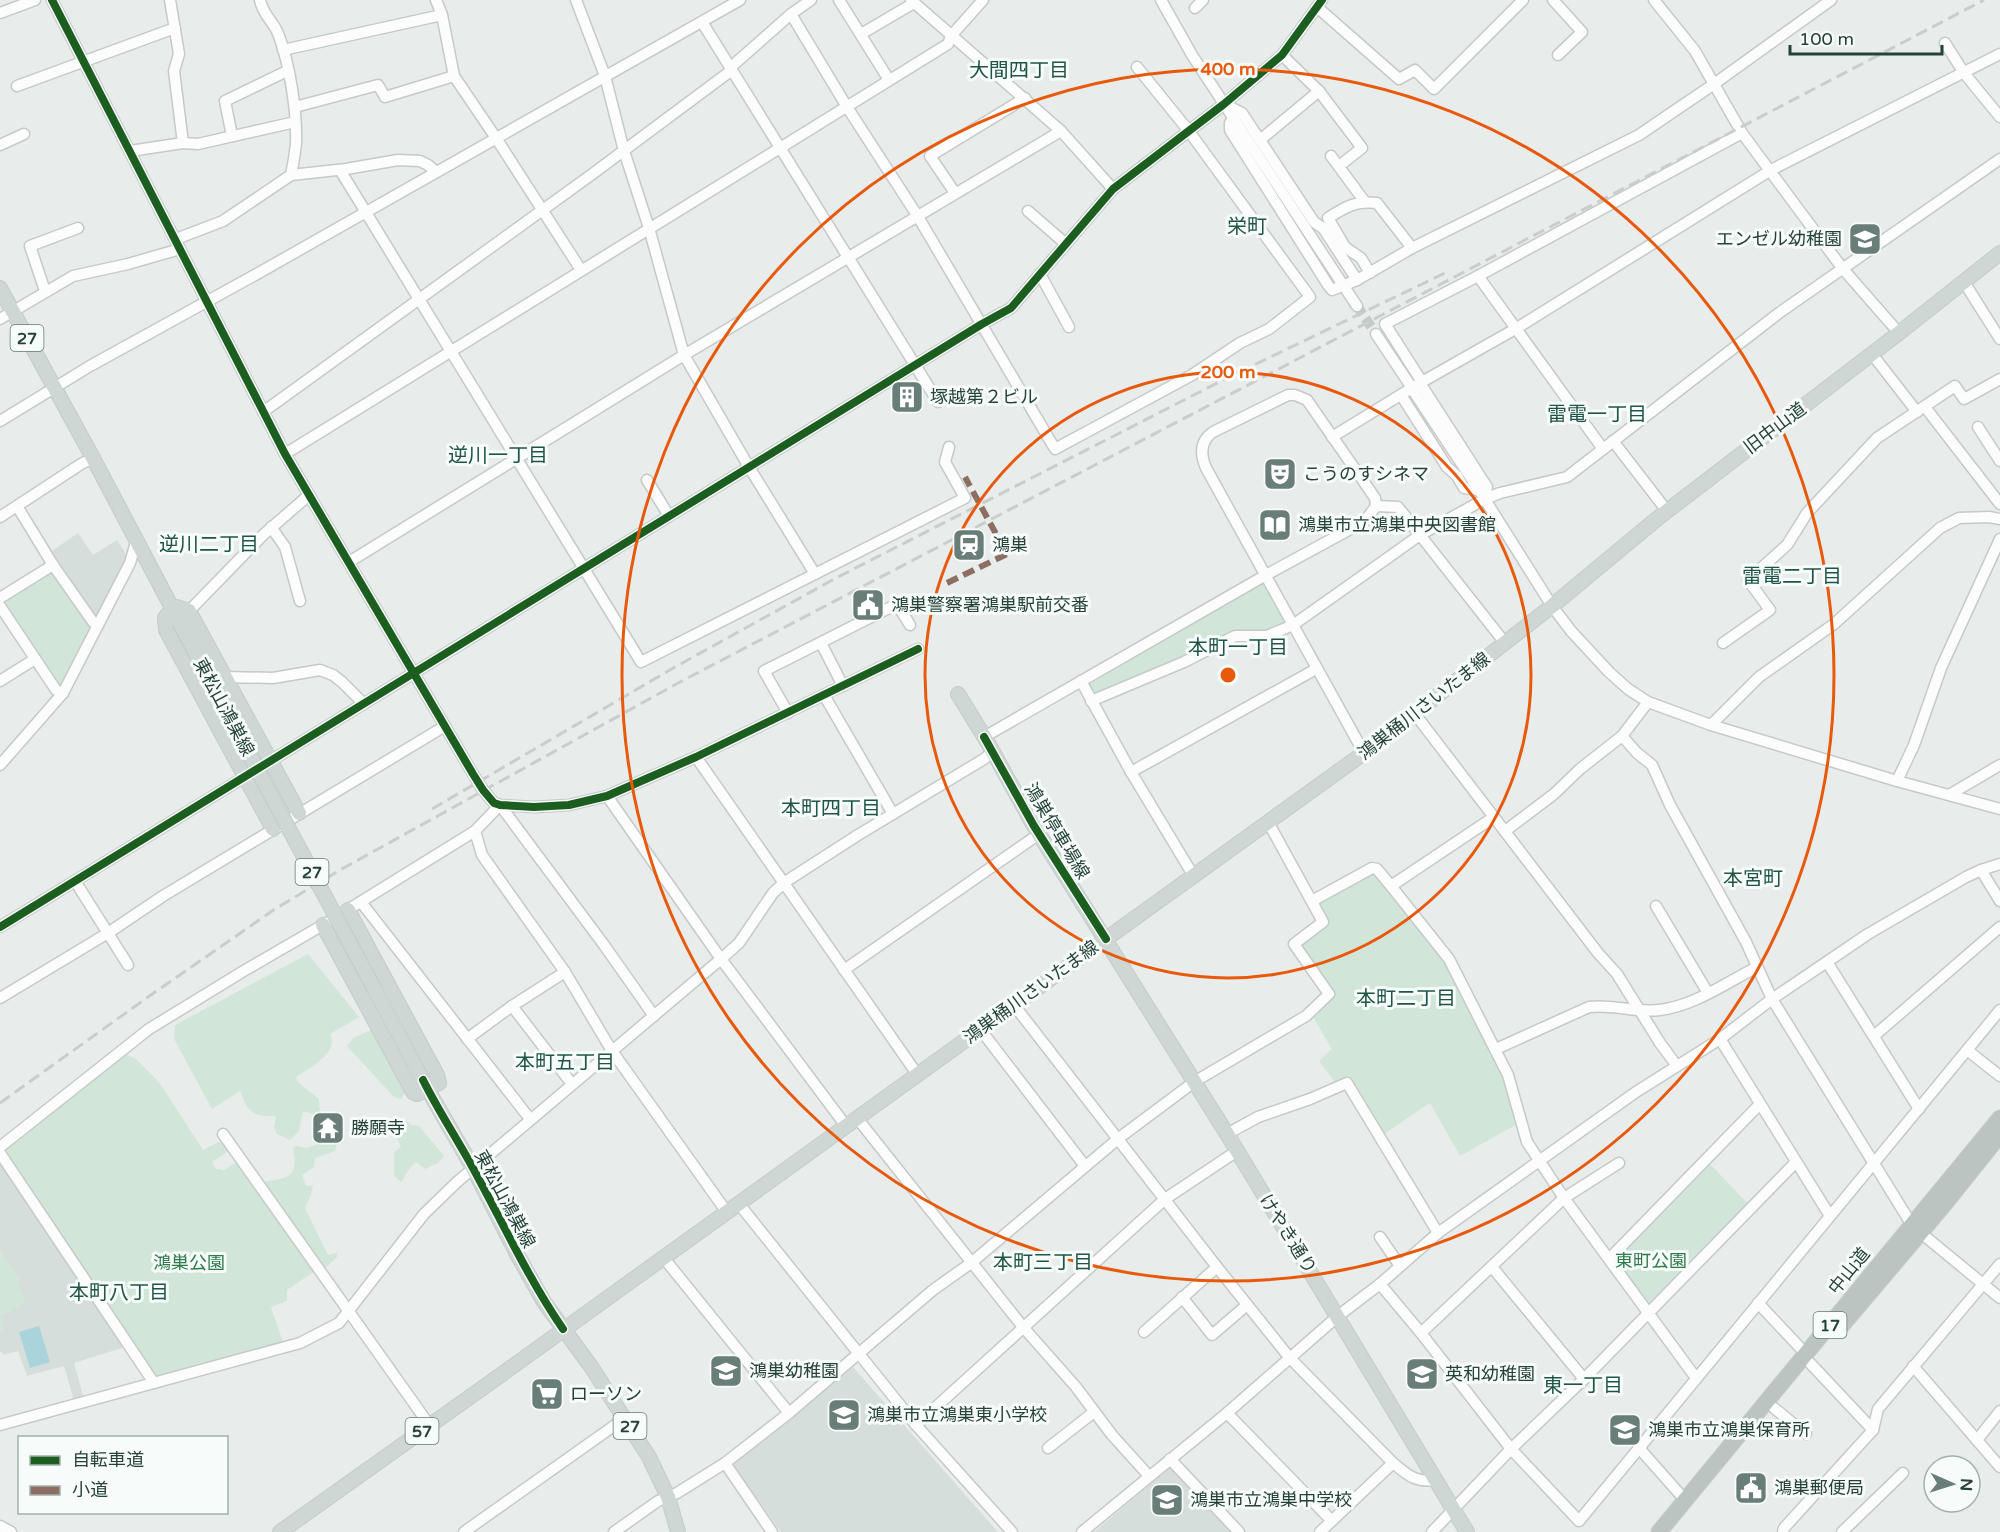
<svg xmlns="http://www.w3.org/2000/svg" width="2000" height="1532" font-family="'Varela Round','Noto Sans JP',sans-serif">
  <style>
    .built { fill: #d6dedb }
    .green { fill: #d1e6d8 }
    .water { fill: #a9d4db }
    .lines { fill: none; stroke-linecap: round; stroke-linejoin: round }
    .minor-tunnel { stroke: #c1cbc8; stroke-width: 10; stroke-dasharray: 10 5; stroke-linecap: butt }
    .minor-casing { stroke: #c5cac8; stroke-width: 13 }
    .major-casing { stroke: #c3ccc9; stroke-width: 16 }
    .highway-casing { stroke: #c3ccc9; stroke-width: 17 }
    .minor { stroke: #fcfcfc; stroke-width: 10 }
    .major { stroke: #cfd7d5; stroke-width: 14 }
    .highway { stroke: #bcc4c2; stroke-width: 15 }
    .rail { stroke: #c9cdcc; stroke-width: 3; stroke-dasharray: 12 6; stroke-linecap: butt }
    .major-bridge-casing { stroke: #c3ccc9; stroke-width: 16; stroke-linecap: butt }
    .major-bridge { stroke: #cfd7d5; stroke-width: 14 }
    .quiet { stroke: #8d6e63; stroke-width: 6; stroke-dasharray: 12 6; stroke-linecap: butt }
    .cycleway-casing { stroke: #f7fbf9; stroke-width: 11 }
    .cycleway { stroke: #1b5e20; stroke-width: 8 }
    .ring { fill: none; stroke: #e8590c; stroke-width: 3 }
    .labels { text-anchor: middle; stroke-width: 6; stroke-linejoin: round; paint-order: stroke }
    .shield { fill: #f7fbf9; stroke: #637a73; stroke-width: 1.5 }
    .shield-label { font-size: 16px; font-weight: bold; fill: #24423a }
    .poi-label { font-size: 18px; fill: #24423a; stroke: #f7fbf9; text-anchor: start }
    .street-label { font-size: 18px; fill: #24423a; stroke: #f7fbf9 }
    .park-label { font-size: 18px; fill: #2d7a4b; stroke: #f7fbf9 }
    .neighbourhood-label { font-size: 20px; fill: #1f5548; stroke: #f7fbf9 }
    .centre { fill: #e8590c; stroke: #f7fbf9; stroke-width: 3 }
    .ring-label { font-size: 18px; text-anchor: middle; font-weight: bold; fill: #e8590c; stroke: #f7fbf9; stroke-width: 6; stroke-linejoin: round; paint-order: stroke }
  </style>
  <rect width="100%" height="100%" fill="#e8edeb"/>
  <g class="built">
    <path d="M78,533L93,555L117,540L127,556L128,560L99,617L94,616L52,551Z"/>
    <path d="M0,1157L125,1347L74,1363L84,1399L74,1401L64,1366L27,1376L18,1351L3,1355L2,1352H0Z"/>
    <path d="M853,1367L998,1532H781L731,1463Z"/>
    <path d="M1171,1467L1232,1532H1094Z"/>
  </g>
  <g class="green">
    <path d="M51,572L56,573L89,624V632L61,685H56L4,606L7,601Z"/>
    <path d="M1266,575L1293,625L1267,636H1235L1091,701L1081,681Z"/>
    <path d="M1372,868L1449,959L1484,1024L1521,1122L1460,1156L1430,1103L1381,1136L1345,1080L1337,1085L1319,1061L1332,1049L1310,1012L1329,994L1294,944L1323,922L1312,901Z"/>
    <path d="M308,954L359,1017L330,1034C340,1053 309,1068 296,1077L298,1082L319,1099L320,1112L316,1115L303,1111L299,1131L290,1140L277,1134L274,1127L276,1116C253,1117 248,1113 240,1091L212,1109L174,1039L175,1025Z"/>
    <path d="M371,1030L405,1093L401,1099L394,1097L347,1046L353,1038Z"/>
    <path d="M119,1051L136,1059L159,1082L203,1150L219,1142L226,1144L230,1150L212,1162L216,1169H221L222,1171L240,1160L315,1271L287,1290V1301L271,1307L283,1342L159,1378L148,1369L0,1149Z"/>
    <path d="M405,1119L411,1125L419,1126L444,1156L438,1163L425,1169L416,1162L410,1168L401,1182L394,1176V1152L401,1147L396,1135H400V1120Z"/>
    <path d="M320,1122L339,1125L340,1136L335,1151L315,1158L314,1167L302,1175L306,1186L313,1185L311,1195L305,1208L328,1255L337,1253V1257L323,1270L262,1182C284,1178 300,1180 293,1149L296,1146L307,1148L321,1143Z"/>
    <path d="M1710,1164L1748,1204L1649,1303H1643L1615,1260L1616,1255Z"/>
    <path d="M0,1250L21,1280L18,1285L26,1303L0,1316L4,1330L0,1331Z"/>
  </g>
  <path class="water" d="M39,1326L50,1362L30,1368L19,1332Z"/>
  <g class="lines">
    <path class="minor-tunnel" d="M1357,306L1376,334"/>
    <g class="minor-casing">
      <g id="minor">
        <path d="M52,0L285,454L473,774L483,790L494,803L500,805L534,807L569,805L607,796L696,757L918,649"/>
        <path d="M170,0L179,54L174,71L183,143"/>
        <path d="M260,0C263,16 274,21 279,36C290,66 297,111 296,143C295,154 293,165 291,175"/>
        <path d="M436,0L442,15"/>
        <path d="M576,0L605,76L624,151L649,228L684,355L749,467L815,574"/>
        <path d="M839,0L889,80"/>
        <path d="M911,0L1061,131L1113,189"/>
        <path d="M1161,0L1192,55L1341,282"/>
        <path d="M1553,0L1582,32L1558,55"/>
        <path d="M1654,0L1695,51L1742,133L1796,206L1843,269L1899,333"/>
        <path d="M1317,7L1399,79L1415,70L1434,89L1523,0"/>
        <path d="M1195,8L1203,0"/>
        <path d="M0,13L35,0"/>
        <path d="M791,14L847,107L917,215L1055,449L1192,375L1240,343L1269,329L1310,297L1188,130L1137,67"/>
        <path d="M702,22L938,402"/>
        <path d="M861,34L914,3"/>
        <path d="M1945,43L1964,73L2000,117"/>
        <path d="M283,50L442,15L454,76L496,138L581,270"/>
        <path d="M1282,55L1319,91L1362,148L1339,166"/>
        <path d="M731,67L791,14L811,0"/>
        <path d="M17,86L175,28"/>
        <path d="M1228,106L1242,113L1314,222L1323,228L1357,280"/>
        <path d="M295,107L378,85L385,97L454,76"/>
        <path d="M1234,118L1230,123V130L1328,285L1332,290L1357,280L1412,248L1639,135L1714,84L1831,0"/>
        <path d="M232,136L225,101L287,71"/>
        <path d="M1260,140L1319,91"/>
        <path d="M0,145L24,134"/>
        <path d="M130,151L183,143L198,144L295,122"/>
        <path d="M1331,156L1365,202"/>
        <path d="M340,170L641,662L965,498L945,462L949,447"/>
        <path d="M955,193L930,156L1025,98"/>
        <path d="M1028,211L1066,244"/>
        <path d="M176,239L223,221L291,175L346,169L398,160L420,161L428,165L436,172"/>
        <path d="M1370,273L1361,258L1345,247L1328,218C1347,206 1355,201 1377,203L1412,248"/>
        <path d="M1040,274L1069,327"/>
        <path d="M1478,276L1742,133"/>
        <path d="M1964,282L2000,339"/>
        <path d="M45,291L30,246L78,228"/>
        <path d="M1347,291L1357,306"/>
        <path d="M0,319L73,276L128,264L180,249"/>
        <path d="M1376,334L1410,385"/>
        <path d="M1872,354L1917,412"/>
        <path d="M1422,382L1385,324L1478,276L1603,449"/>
        <path d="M1420,383L1487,487L1485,499"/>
        <path d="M1414,392L1479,490L1552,606L1571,631L1609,672L1628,689L1648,702L1711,725L1897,781L2000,809"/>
        <path d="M1401,395L1447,467L1457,476L1464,488L1479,490"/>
        <path d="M1925,407L2000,504"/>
        <path d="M263,412L591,175L732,70"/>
        <path d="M0,421L90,366L255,275L740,0"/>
        <path d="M1978,427L2000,461"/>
        <path d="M1332,437L1420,383L1517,328L1771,170L2000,54"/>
        <path d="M1613,441L1667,511"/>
        <path d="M285,454L948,44L951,36L983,0"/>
        <path d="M647,480L669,516"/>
        <path d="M17,506L53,565L93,622L98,625"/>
        <path d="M1376,506L1398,507L1505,643"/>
        <path d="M0,517L81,464L93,458"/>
        <path d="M271,527L285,547L300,601"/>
        <path d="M349,562L684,355L1061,131"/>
        <path d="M0,598L53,565"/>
        <path d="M0,606L56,690L63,693"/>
        <path d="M189,611L263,535L309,495"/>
        <path d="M821,643L843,686"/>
        <path d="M1723,643L1770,610L1748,580L1787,545L1807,513L1877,438L1955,386L1964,399L2000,379"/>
        <path d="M225,677L273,678L320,670L333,675L342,682L364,704"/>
        <path d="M0,681L35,659"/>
        <path d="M1081,681L1131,772L1193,875"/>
        <path d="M824,695L893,814"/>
        <path d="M1091,701L1184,662L1235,636H1267L1293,625L1420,535L1485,499L1500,493L1567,477L1779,313L2000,159"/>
        <path d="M788,713L764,671L897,604L910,625"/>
        <path d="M1415,714L1598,953L1617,974L1660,1043L1677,1066"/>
        <path d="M1711,725L1759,677L1834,624L1940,528L1959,518L1989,517L2000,519"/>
        <path d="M1622,736L1637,753L1652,765L1670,805L1746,942L1772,999L1912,1225"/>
        <path d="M984,737L1266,575L1365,521L1376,506L1375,498L1307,400L1295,395H1288L1213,432C1200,441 1200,454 1206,468L1364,753"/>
        <path d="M696,757L917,1074"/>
        <path d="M0,765L63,693L130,563L136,542"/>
        <path d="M1131,772L1316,669"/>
        <path d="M1897,781L1914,745L1941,668L2000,539"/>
        <path d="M1949,795L2000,765"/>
        <path d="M607,796L721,959L846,1126"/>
        <path d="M500,805L604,945L654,1016"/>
        <path d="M475,831L482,855L565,972L612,1051L726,1211"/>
        <path d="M1505,831L1554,794L1580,769L1622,736L1648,702"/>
        <path d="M1981,870L2000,901"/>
        <path d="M75,881L128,965"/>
        <path d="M1391,886L1494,817"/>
        <path d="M1312,901L1372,868L1377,869L1391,886L1449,959L1508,1075L1527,1142L1564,1198L1696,1378"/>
        <path d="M361,902L530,1119"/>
        <path d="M1656,906L1708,993"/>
        <path d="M341,914L475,831L500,805"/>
        <path d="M0,927L982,324L1011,308L1113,189L1224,104L1282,55L1322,0"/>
        <path d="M1827,962L1919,1109"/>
        <path d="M844,970L1039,834"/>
        <path d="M0,998L108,933L163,896L445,726"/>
        <path d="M1014,1005L1217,1267L1289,1357L1393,1463C1408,1475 1415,1483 1436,1480"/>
        <path d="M512,1006L572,1084"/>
        <path d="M980,1029L1085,1166"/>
        <path d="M1874,1036L2000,927"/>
        <path d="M467,1039L512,1006L565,972"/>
        <path d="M1720,1039L1830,1216"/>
        <path d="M1496,1049L1589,1007C1613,1004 1636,1013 1659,1010C1694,1006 1726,983 1757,967"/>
        <path d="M1967,1050L2000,1076"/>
        <path d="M857,1118L1023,1327L1076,1387L1112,1435L1149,1476"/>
        <path d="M223,1134L430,1426"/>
        <path d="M1227,1134L1258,1117L1310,1099L1347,1083L1438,1233"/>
        <path d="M0,1147L149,1029L242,972L328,922"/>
        <path d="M0,1153L154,1383"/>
        <path d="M739,1204L916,1425L1012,1532"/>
        <path d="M1921,1233L2000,1298"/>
        <path d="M1380,1237L1400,1266"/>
        <path d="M663,1257L789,1413"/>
        <path d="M1610,1258L1760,1104"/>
        <path d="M1492,1267L1584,1379"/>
        <path d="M1380,1284L1421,1333L1511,1449L1579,1521L2000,1010"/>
        <path d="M1182,1297L1212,1335L1247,1305"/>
        <path d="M1758,1303L1806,1354"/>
        <path d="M1144,1332L1217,1267"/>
        <path d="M1421,1333L1564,1198L1619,1163"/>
        <path d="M1810,1363L1873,1430"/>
        <path d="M1913,1366L2000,1467"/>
        <path d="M1774,1408L1806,1434"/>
        <path d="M1227,1413L1332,1521"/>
        <path d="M0,1425L300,1343L339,1323L424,1214L457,1182L721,959L739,943L773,893L785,882L858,835L984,759L993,751"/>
        <path d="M916,1425L1165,1199L1237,1151"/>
        <path d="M1977,1440L2000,1411"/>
        <path d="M1048,1448L1094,1412"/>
        <path d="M1639,1448L1685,1500"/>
        <path d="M1170,1459L1239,1532"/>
        <path d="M725,1463L772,1532"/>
        <path d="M0,1526L11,1532"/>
        <path d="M464,1532L625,1418"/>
        <path d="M614,1532L658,1501L677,1493L725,1463L789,1413L933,1290L971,1263L1119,1138L1194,1082L1306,1016L1329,994L1294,944L1323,922L1268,822"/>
        <path d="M1082,1532L1227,1413L1338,1316L1380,1284L1438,1233L1636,1092L1720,1039L1772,999L1868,934L1966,877L1981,870L2000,864"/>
        <path d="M1320,1532L1393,1463"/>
        <path d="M1432,1532L1511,1449L1584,1379L1796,1162"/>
        <path d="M1783,1532L1784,1528L1873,1430L1878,1409L2000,1264"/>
        <path d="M1842,1532L1903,1473"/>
      </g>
    </g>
    <g class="major-casing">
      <g id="major">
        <path d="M0,288L93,458L249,754"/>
        <path d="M958,694L988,743L1034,826L1227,1134L1467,1532"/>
        <path d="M273,829L166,630L165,618L172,609L177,607L189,611L299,813"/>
        <path d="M323,925L413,1092L417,1094L439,1083L437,1075L348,910"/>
        <path d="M375,990L428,1090L473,1168L518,1256L544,1302L592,1368L649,1457L668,1497L678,1532"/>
        <path d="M280,1532L491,1382L1364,753L1552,606L1658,518L1899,333L2000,253"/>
      </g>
    </g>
    <g class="highway-casing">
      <g id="highway">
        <path d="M1839,1329L1944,1205L2000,1135"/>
        <path d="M1659,1532L2000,1118"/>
      </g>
    </g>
    <use href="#minor" class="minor"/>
    <use href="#major" class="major"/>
    <use href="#highway" class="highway"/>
    <g class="rail">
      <path d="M432,809L675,667L836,578L1233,375L1445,273"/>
      <path d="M0,1103L148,997L275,909L340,870L680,682L1984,0"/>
    </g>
    <g class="major-bridge-casing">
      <path id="major-bridge" d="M249,754L375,990"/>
    </g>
    <use href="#major-bridge" class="major-bridge"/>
    <path class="quiet" d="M947,583L1007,554L965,477"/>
    <g class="cycleway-casing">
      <g id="cycleway">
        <path d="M52,0L285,454L473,774L483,790L494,803L500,805L534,807L569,805L607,796L696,757L918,649"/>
        <path d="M984,737L1034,826L1106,939"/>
        <path d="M0,927L982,324L1011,308L1113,189L1224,104L1282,55L1322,0"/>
        <path d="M423,1080C438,1110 457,1139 473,1168C503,1223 528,1278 563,1329"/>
      </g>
    </g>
    <use href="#cycleway" class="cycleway"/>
  </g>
  <g class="ring">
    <circle cx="1228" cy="675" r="303"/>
    <circle cx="1228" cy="675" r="606"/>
  </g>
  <defs>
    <g id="school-square" transform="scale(1.725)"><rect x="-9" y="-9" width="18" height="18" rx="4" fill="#697e78" stroke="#f7fbf9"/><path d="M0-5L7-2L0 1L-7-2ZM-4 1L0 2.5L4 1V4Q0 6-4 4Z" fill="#fff"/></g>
    <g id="building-square" transform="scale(1.725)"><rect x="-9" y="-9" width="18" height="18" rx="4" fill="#697e78" stroke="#f7fbf9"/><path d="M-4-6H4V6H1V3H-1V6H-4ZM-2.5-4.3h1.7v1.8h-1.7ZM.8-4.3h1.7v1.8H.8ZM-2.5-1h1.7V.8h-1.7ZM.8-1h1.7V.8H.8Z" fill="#fff"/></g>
    <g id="theatre-square" transform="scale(1.725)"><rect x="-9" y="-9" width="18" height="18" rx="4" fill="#697e78" stroke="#f7fbf9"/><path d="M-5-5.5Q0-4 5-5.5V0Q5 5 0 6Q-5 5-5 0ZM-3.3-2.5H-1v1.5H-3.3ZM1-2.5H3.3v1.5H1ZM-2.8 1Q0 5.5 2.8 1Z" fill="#fff"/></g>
    <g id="library-square" transform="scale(1.725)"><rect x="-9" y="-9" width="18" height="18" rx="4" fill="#697e78" stroke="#f7fbf9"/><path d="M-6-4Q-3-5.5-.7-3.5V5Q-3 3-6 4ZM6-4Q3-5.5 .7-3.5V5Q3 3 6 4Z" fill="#fff"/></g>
    <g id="station-square" transform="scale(1.725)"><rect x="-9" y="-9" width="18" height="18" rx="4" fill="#697e78" stroke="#f7fbf9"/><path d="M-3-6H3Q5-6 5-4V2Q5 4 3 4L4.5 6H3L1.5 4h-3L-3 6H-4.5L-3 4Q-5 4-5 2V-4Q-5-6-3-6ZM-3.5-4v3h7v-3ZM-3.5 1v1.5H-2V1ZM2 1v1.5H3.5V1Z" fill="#fff"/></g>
    <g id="civic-square" transform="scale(1.725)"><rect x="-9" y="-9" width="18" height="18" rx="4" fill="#697e78" stroke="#f7fbf9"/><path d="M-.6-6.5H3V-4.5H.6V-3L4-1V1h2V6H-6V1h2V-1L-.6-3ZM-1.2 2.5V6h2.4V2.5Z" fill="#fff"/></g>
    <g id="temple-square" transform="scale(1.725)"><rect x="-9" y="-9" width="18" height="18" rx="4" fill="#697e78" stroke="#f7fbf9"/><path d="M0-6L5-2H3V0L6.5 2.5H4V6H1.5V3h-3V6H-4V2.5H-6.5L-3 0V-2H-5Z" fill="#fff"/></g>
    <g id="supermarket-square" transform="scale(1.725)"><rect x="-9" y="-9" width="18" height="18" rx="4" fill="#697e78" stroke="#f7fbf9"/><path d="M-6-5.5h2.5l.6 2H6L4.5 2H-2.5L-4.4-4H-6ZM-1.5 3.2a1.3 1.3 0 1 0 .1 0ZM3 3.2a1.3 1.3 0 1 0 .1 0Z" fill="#fff"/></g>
  </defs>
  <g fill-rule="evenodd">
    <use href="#school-square" x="1865" y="239"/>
    <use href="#building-square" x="907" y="397"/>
    <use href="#theatre-square" x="1280" y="474"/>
    <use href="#library-square" x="1275" y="525"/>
    <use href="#station-square" x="969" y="545"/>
    <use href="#civic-square" x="868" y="605"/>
    <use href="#temple-square" x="328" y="1128"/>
    <use href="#school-square" x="726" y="1371"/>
    <use href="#school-square" x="1422" y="1374"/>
    <use href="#supermarket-square" x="547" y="1394"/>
    <use href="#school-square" x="844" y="1415"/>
    <use href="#school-square" x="1625" y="1430"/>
    <use href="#civic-square" x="1751" y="1488"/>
    <use href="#school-square" x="1167" y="1500"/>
  </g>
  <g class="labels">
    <g class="shield">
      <rect x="10.5" y="325" width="33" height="26" rx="4.5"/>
      <rect x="295.5" y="859" width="33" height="26" rx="4.5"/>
      <rect x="1813.5" y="1312" width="33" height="26" rx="4.5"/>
      <rect x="613.5" y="1413" width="33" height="26" rx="4.5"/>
      <rect x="405.5" y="1418" width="33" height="26" rx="4.5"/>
    </g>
    <g class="shield-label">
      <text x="27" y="344">27</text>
      <text x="312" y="878">27</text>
      <text x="1830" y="1331">17</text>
      <text x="630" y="1432">27</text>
      <text x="422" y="1437">57</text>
    </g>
    <g class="poi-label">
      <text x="1842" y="245" text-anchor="end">エンゼル幼稚園</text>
      <text x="930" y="403">塚越第２ビル</text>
      <text x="1303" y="480">こうのすシネマ</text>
      <text x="1298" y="531">鴻巣市立鴻巣中央図書館</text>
      <text x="992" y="551">鴻巣</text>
      <text x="891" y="611">鴻巣警察署鴻巣駅前交番</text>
      <text x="351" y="1134">勝願寺</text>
      <text x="749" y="1377">鴻巣幼稚園</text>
      <text x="1445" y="1380">英和幼稚園</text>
      <text x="570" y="1400">ローソン</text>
      <text x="867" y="1421">鴻巣市立鴻巣東小学校</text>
      <text x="1648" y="1436">鴻巣市立鴻巣保育所</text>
      <text x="1774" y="1494">鴻巣郵便局</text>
      <text x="1190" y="1506">鴻巣市立鴻巣中学校</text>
    </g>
    <g class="street-label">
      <text transform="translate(1775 428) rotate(-37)" y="6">旧中山道</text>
      <text transform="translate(1424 706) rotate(-38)" y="6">鴻巣桶川さいたま線</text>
      <text transform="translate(224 707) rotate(62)" y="6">東松山鴻巣線</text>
      <text transform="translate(1057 831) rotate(59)" y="6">鴻巣停車場線</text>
      <text transform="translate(1031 992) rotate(-36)" y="6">鴻巣桶川さいたま線</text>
      <text transform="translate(505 1199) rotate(62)" y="6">東松山鴻巣線</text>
      <text transform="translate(1288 1234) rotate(58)" y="6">けやき通り</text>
      <text transform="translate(1849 1271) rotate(-51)" y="6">中山道</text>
    </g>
    <g class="park-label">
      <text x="1651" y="1267">東町公園</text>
      <text x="189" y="1269">鴻巣公園</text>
    </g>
    <g class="neighbourhood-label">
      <text x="1019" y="77">大間四丁目</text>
      <text x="1247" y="233">栄町</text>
      <text x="1597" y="421">雷電一丁目</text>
      <text x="498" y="462">逆川一丁目</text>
      <text x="209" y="551">逆川二丁目</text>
      <text x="1792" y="583">雷電二丁目</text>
      <text x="1238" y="654">本町一丁目</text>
      <text x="831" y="815">本町四丁目</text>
      <text x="1753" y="885">本宮町</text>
      <text x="1406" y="1005">本町二丁目</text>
      <text x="565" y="1069">本町五丁目</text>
      <text x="1043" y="1269">本町三丁目</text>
      <text x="119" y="1299">本町八丁目</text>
      <text x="1583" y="1392">東一丁目</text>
    </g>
  </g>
  <circle cx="1228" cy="675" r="9" class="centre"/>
  <g class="ring-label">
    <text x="1228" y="75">400 m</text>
    <text x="1228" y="378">200 m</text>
  </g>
  <rect x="18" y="1436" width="210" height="78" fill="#f7fbf9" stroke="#a3b1ad" stroke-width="1.5"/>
  <rect x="30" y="1456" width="30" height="9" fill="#1b5e20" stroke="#a3b1ad" stroke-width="1.5"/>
  <text x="72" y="1466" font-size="18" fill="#24423a">自転車道</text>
  <rect x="30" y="1486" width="30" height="9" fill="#8d6e63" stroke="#a3b1ad" stroke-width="1.5"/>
  <text x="72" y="1496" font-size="18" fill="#24423a">小道</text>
  <g transform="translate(1952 1484) rotate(93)"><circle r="28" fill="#f7fbf9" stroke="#a3b1ad" stroke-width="1.5"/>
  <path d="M0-4.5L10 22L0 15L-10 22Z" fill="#697e78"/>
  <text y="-9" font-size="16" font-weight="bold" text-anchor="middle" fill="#24423a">N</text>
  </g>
  <path d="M1790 45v9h152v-9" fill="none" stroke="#24423a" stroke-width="3"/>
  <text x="1799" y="45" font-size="18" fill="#24423a" stroke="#f7fbf9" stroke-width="4.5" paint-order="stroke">100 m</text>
</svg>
